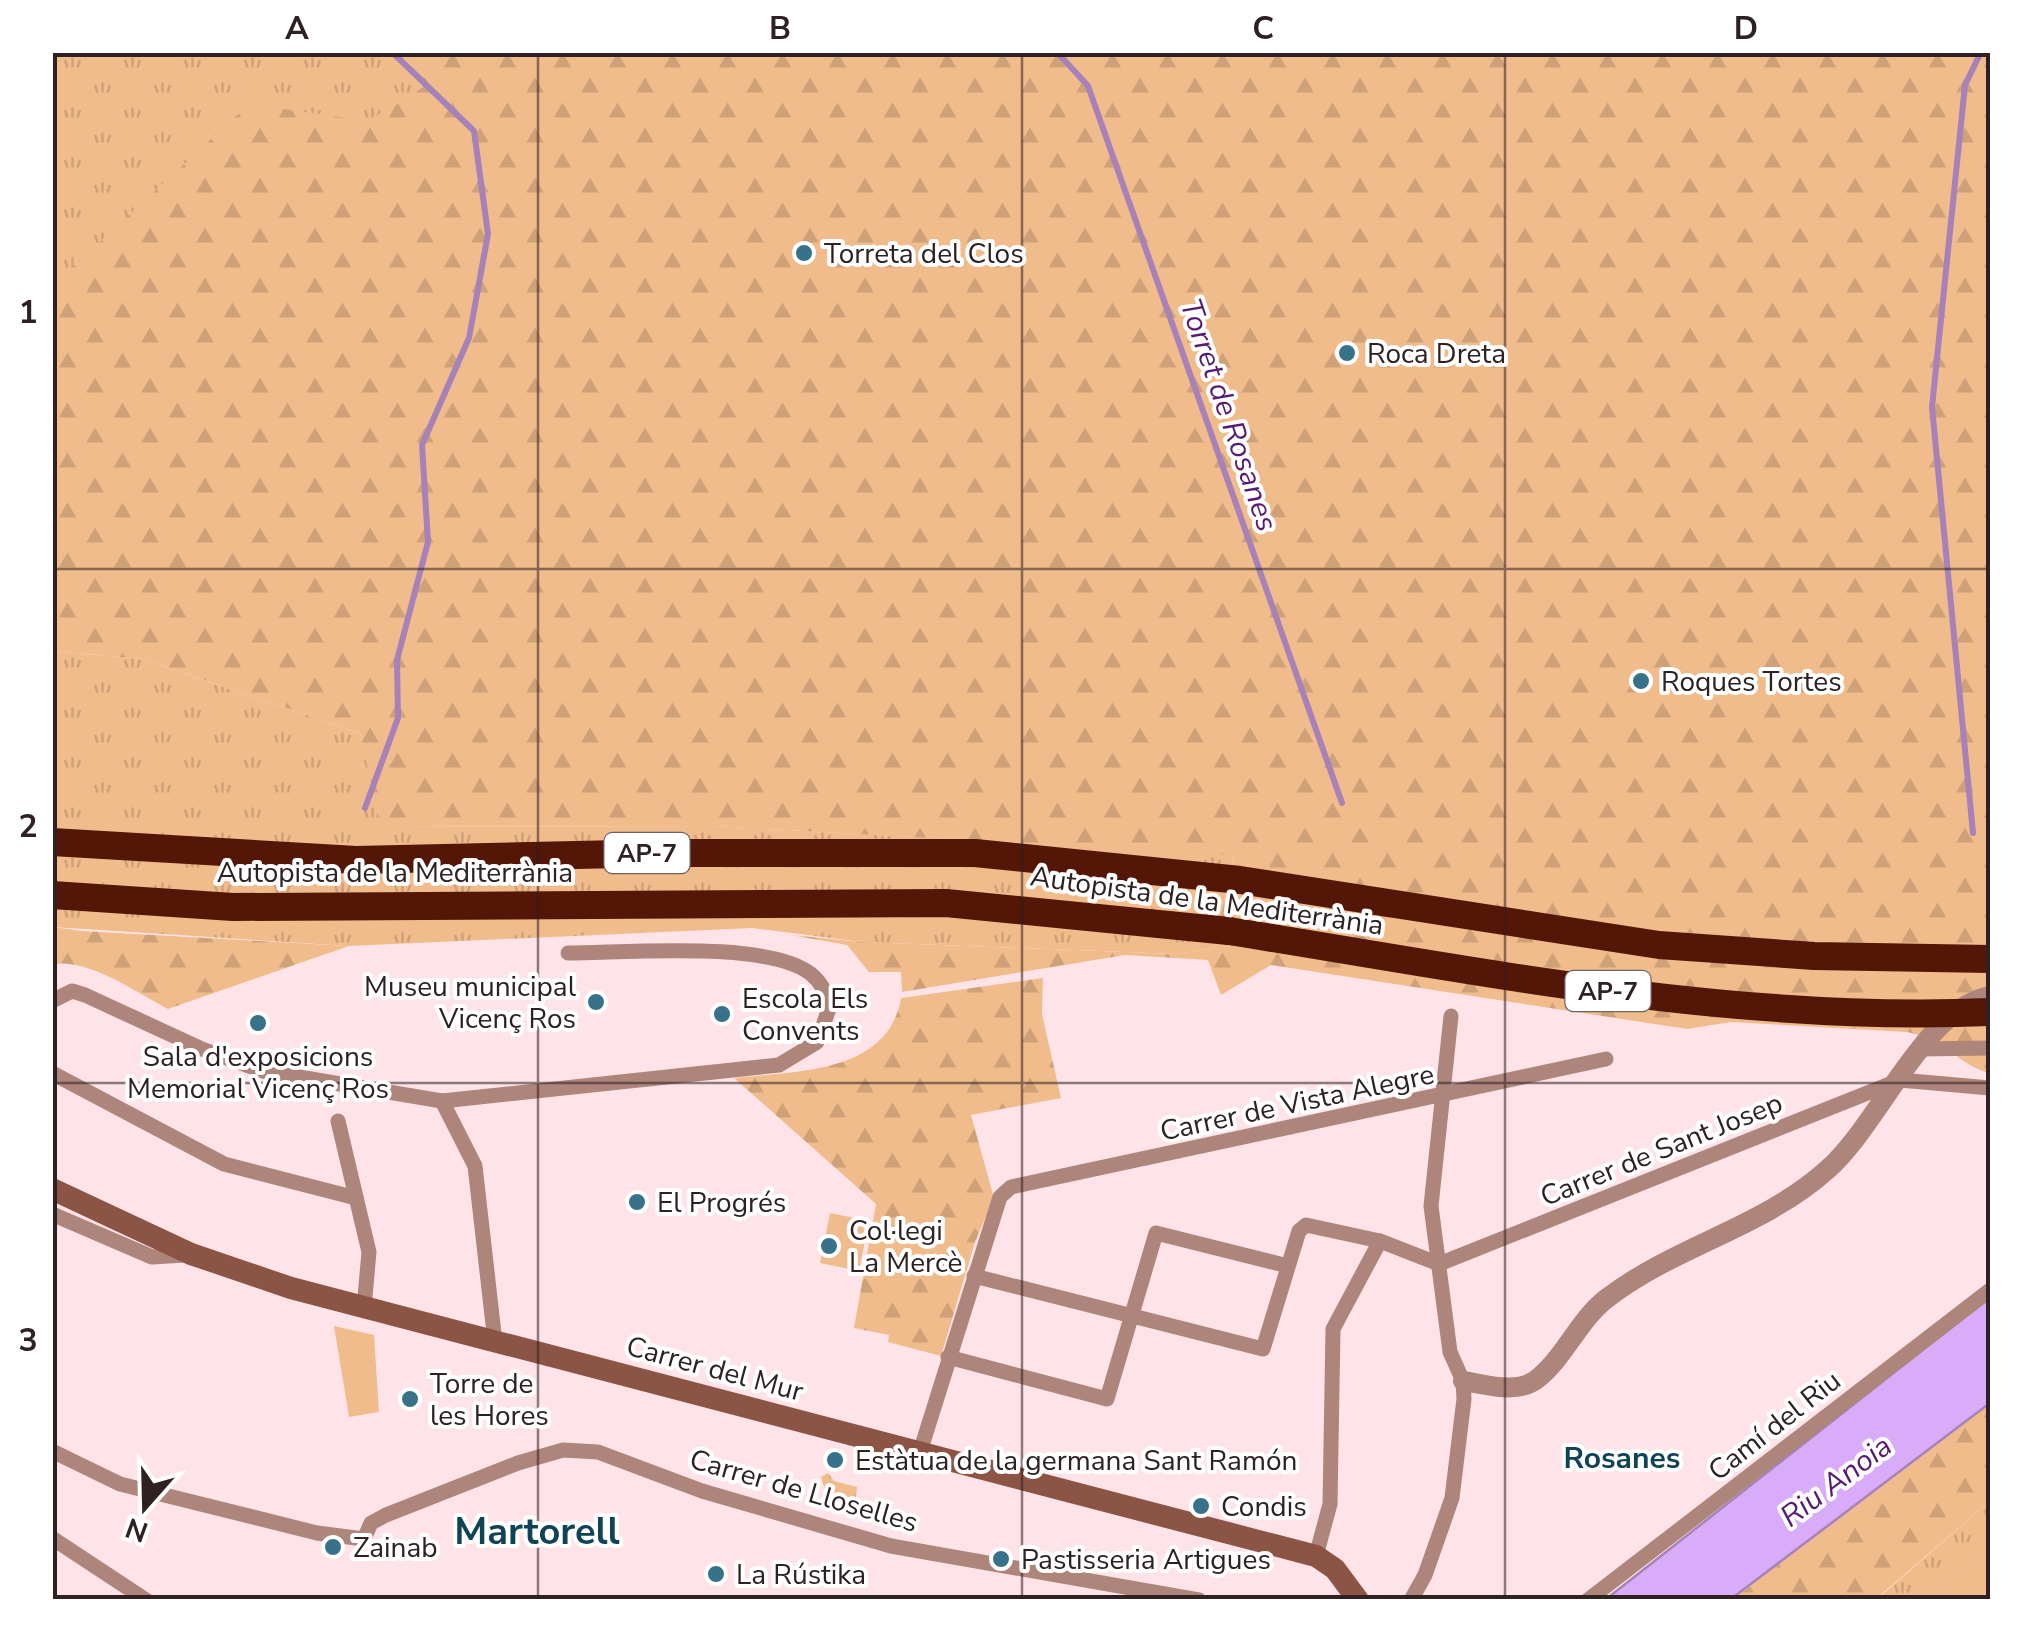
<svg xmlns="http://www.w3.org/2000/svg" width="2043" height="1652" font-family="'Nunito Sans',sans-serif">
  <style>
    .grass { fill: url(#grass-tufts) }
    .forest { fill: url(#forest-firs) }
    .park { fill: url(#park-crowns) }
    .garden { fill: #f1bc8b }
    .water { fill: #d9acf9; stroke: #a682b8; stroke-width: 2.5 }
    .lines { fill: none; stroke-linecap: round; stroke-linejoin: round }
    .stream { stroke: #a682b8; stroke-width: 6 }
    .minor { stroke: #ad857a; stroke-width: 15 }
    .tertiary { stroke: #ad857a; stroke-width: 20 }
    .secondary { stroke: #8c5445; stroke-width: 22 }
    .motorway { stroke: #531607; stroke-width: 28 }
    .motorway-bridge { stroke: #531607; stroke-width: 28 }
    .grid { fill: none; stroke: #2f2022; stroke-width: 2.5; stroke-opacity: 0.55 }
    .poi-dot { fill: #37728a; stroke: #fff; stroke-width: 4 }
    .labels { text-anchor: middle; stroke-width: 8; stroke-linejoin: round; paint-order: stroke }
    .shield { fill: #fff; stroke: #6d6364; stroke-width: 2.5 }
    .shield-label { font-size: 25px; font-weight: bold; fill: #2f2022 }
    .poi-label { font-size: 28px; fill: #2f2022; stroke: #fff; text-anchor: start }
    .street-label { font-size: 28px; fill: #2f2022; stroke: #fff }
    .water-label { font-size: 30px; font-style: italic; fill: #551b73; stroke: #fff }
    .neighbourhood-label { font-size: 30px; font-weight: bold; fill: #104355; stroke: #fff }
    .district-label { font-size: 38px; font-weight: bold; fill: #104355; stroke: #fff }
    .neatline { fill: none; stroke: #2f2022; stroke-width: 4 }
    .grid-label { font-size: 32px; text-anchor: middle; font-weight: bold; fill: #2f2022 }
  </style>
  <defs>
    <pattern id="grass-tufts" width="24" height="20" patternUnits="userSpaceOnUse" patternTransform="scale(2.5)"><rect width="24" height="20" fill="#f1bc8b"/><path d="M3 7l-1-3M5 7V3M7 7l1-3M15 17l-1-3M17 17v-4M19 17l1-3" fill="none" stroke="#cfa178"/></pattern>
    <pattern id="forest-firs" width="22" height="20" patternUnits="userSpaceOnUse" patternTransform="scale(2.5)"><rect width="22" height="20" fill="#f1bc8b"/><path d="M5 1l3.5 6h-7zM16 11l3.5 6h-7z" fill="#cfa178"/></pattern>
    <pattern id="park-crowns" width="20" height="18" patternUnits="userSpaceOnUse" patternTransform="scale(2.5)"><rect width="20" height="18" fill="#f1bc8b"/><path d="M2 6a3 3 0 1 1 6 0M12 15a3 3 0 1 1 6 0" fill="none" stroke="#cfa178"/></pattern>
  </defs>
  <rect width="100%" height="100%" fill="#fee4e8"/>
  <g class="grass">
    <path d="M53,53H401L423,87L368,122L249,105L53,286Z"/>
    <path d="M53,651L142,659L360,733L382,827L712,826L1234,854L1214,948L1177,954L862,942L752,928L349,946L53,927Z"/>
    <path d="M1990,1501V1544L1931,1599L1876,1600Z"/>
  </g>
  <g class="forest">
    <path d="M401,53H1990V1073C1961,1067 1947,1040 1907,1032L1731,1022L1687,1029L1271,965L1221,995L1208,960L1125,955L902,992L901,972H869L847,945L791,935L862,942L1177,954L1214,948L1234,855L712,826L381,827L360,733L142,659L53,651L52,286L249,104L368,121L423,87Z"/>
    <path d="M53,927L82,931L349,946L168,1009C136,992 90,959 53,964Z"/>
    <path d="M1043,978L1042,1014L1061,1098L971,1115L994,1198L975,1242L941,1356L888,1342L889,1335L854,1328L876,1204L734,1078C793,1071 888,1075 901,998Z"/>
    <path d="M1990,1403V1501L1876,1599L1732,1600Z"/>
  </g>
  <path class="park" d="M828,1473L834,1481L857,1487L855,1506L827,1497L821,1477Z"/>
  <g class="garden">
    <path d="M830,1213L869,1221L859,1271L820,1263Z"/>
    <path d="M334,1326L374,1335L379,1412L349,1417Z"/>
    <path d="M1990,1544V1599H1931Z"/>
  </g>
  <path class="water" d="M1990,1297V1403L1731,1599L1605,1600Z"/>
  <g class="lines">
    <g class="stream">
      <path d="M1057,52L1088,86L1342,803"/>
      <path d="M365,808L398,718L397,660L428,542L422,445L469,338L488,234L474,131L392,52"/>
      <path d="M1973,833L1932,407L1965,85L1981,52"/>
    </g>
    <g class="minor">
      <path d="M52,1001L72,991L85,995L202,1049L263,1071L442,1101L779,1065L817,1042L830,1006C826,993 822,983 811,974C768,940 625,953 568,953"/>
      <path d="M1921,1049L1990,1048"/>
      <path d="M52,1073L224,1164L356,1198"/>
      <path d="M442,1101L475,1166L495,1342"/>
      <path d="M338,1121L369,1252L364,1308"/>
      <path d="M52,1214L152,1257L185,1255"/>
      <path d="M1439,1264L1900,1080L1990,1088"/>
      <path d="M974,1276L1263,1349L1299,1231L1306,1225L1380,1241L1439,1264"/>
      <path d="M948,1357L1107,1399L1156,1233L1288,1266"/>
      <path d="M52,1451L120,1484L317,1533L364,1539L371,1523L386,1515L518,1463L563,1450L598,1452L702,1491L891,1546L1199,1600"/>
      <path d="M920,1452L1000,1197L1011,1187L1606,1059"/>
      <path d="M52,1538L146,1600"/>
      <path d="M1316,1556L1330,1504L1333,1329L1380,1241"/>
      <path d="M1411,1600L1425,1575L1452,1498L1464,1399L1463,1381L1450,1352L1431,1206L1451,1016"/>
      <path d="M1588,1600L1990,1290"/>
    </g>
    <path class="tertiary" d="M1463,1381C1485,1384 1517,1395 1537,1379C1564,1358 1579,1320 1606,1299C1674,1246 1763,1228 1828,1169C1879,1124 1925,1008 1990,996"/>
    <path class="secondary" d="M52,1189L191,1254L291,1288L1316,1556L1335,1569L1358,1600"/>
    <g class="motorway">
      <path d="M52,842L356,860L665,853H975L1240,880L1659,945L1814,956L1990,959"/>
      <path d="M52,895L233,907L946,903L1229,931"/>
    </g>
    <path class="motorway-bridge" d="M1229,931C1480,971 1734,1023 1990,1012"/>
  </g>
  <path class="grid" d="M538,52V1600M1022,52V1600M1505,52V1600M52,569H1990M52,1083H1990"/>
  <g class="poi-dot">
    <circle cx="804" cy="253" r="10"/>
    <circle cx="1347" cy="353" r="10"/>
    <circle cx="1641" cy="681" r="10"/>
    <circle cx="596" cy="1002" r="10"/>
    <circle cx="722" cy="1014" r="10"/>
    <circle cx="258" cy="1023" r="10"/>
    <circle cx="637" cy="1202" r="10"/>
    <circle cx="829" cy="1246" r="10"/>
    <circle cx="410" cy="1399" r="10"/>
    <circle cx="835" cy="1460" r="10"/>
    <circle cx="1201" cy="1506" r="10"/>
    <circle cx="333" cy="1547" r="10"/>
    <circle cx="1001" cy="1559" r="10"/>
    <circle cx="716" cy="1574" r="10"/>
  </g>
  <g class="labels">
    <g class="shield">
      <rect x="604.5" y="833" width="85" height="40" rx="8"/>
      <rect x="1565.5" y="971" width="85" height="40" rx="8"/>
    </g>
    <g class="shield-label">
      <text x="647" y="862">AP-7</text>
      <text x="1608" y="1000">AP-7</text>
    </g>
    <g class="poi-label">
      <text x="824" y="263">Torreta del Clos</text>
      <text x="1367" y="363">Roca Dreta</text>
      <text x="1661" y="691">Roques Tortes</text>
      <text x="576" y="996" text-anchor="end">Museu municipal<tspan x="576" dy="32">Vicenç Ros</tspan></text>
      <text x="742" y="1008">Escola Els<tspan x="742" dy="32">Convents</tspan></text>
      <text x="258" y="1066" text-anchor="middle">Sala d'exposicions<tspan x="258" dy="32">Memorial Vicenç Ros</tspan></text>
      <text x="657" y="1212">El Progrés</text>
      <text x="849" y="1240">Col·legi<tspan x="849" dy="32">La Mercè</tspan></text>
      <text x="430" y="1393">Torre de<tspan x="430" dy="32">les Hores</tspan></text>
      <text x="855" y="1470">Estàtua de la germana Sant Ramón</text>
      <text x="1221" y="1516">Condis</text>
      <text x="353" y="1557">Zainab</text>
      <text x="1021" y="1569">Pastisseria Artigues</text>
      <text x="736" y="1584">La Rústika</text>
    </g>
    <g class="street-label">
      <text x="395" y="882">Autopista de la Mediterrània</text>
      <text transform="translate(1207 900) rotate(8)" y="10">Autopista de la Mediterrània</text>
      <text transform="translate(1297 1102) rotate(-12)" y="10">Carrer de Vista Alegre</text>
      <text transform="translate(1661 1149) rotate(-22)" y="10">Carrer de Sant Josep</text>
      <text transform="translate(715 1368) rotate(15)" y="10">Carrer del Mur</text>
      <text transform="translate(1774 1425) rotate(-38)" y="10">Camí del Riu</text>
      <text transform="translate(804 1490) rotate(16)" y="10">Carrer de Lloselles</text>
    </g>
    <g class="water-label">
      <text transform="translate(1229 415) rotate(71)" y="10">Torret de Rosanes</text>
      <text transform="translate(1836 1481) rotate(-37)" y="10">Riu Anoia</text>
    </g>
    <g class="neighbourhood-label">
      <text x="1622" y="1468">Rosanes</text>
    </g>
    <g class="district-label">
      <text x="537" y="1544">Martorell</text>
    </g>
  </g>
  <rect width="2043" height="1652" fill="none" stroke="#ffffff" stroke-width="110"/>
  <g transform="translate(145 1507) rotate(200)" stroke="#ffffff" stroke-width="8" paint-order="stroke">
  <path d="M0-8L18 38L0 25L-18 38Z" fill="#2f2022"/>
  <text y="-15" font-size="28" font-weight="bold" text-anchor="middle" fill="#2f2022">N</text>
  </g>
  <rect x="55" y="55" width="1933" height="1542" class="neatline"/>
  <g class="grid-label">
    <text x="297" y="39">A</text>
    <text x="780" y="39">B</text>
    <text x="1263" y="39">C</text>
    <text x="1746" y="39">D</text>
    <text x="28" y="323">1</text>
    <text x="28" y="837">2</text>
    <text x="28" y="1351">3</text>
  </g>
</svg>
